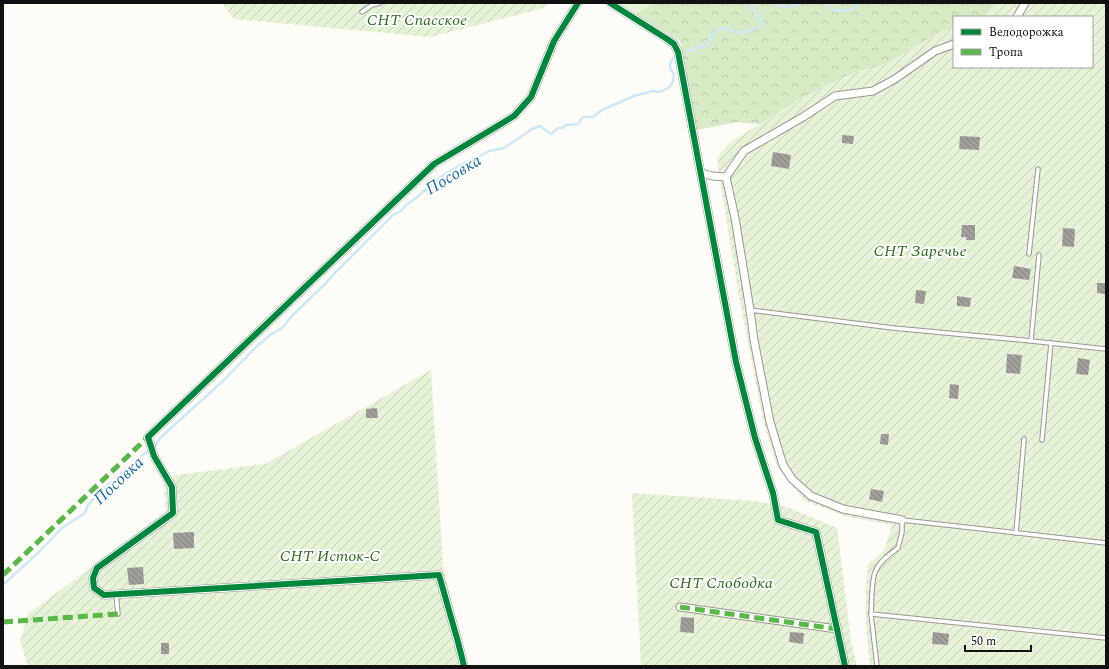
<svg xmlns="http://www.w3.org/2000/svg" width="1109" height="669" font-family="Spectral,serif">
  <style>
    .grass { fill: #e7f3d7 }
    .forest { fill: url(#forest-crowns) }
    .garden { fill: url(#garden-furrows) }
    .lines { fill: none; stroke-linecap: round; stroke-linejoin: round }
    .stream { stroke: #cde8f7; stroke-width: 2.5 }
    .building { fill: url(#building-back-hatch) }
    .service-casing { stroke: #979795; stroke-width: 5.5 }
    .minor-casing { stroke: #979795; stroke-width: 9 }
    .service { stroke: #fffffe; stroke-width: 3.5 }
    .minor { stroke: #fffffe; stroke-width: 7 }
    .quiet { stroke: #58b947; stroke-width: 5; stroke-dasharray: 10 5; stroke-linecap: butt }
    .cycleway-casing { stroke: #fff; stroke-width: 8 }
    .cycleway { stroke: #00873e; stroke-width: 6 }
    .labels { text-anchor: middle; stroke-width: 4; stroke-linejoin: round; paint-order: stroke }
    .park-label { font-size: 16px; font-style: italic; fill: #2f6b1f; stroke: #fff }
    .water-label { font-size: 17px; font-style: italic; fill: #1768a6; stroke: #fff }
  </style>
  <defs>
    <pattern id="forest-crowns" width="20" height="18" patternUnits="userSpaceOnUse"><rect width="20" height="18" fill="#d8eac5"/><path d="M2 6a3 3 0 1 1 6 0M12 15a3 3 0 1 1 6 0" fill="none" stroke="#b8c8a8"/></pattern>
    <pattern id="garden-furrows" width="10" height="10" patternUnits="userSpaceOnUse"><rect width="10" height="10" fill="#e7f3d7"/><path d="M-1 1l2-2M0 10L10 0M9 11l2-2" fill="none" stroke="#c5cfb8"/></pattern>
    <pattern id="building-back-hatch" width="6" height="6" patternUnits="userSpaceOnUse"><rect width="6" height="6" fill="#a19f9c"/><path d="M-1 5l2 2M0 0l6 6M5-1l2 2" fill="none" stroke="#82807e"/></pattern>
  </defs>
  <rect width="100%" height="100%" fill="#fdfcf7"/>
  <path class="grass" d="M620,3H654L636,14Z"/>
  <path class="forest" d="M654,3H997L985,17H954V29L940,32L889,63L853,73L798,100L760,124L737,122L697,130L680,41L636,14Z"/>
  <g class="garden">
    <path d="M222,3H550L541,9L430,37L234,19Z"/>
    <path d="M997,3H1106V666H870L866,625V589L868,564L884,551L892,525L848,517L805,501L777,467L763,420L740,301L721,187L717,158L729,143L798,100L853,73L889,63L940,32L954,29V67H1092V17H985Z"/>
    <path d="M431,370L443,566L468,666H28L20,641L28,614L166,512L164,484L176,475L265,464Z"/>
    <path d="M632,493L755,501L787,507L837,528L851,641L857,666H641Z"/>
  </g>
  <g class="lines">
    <g class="stream">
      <path d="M777,3L780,6L790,7L800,3"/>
      <path d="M828,3V5C837,15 845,10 857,8V3"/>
      <path d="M688,51L707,45C711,34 715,26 729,29C731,30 733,31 735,32C743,33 756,31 762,24V20L752,9L751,3"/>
      <path d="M3,585L39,552L62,528L85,513L88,505L98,494L135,461L156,445L160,438L225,379L257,346L273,333L282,328L293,315L325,284L335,273L393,215L401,211L406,205L416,198L436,180L458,166L468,162L474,158L482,155L489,151L504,148L532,129L540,126L551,134L558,128H563L566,125L578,124L583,117H593L602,110L634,96L653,91L657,92L662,91L670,87L673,81L674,74L670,68V64L673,58"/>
    </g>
  </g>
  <g class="building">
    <path d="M842,135L854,136L853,144L842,143Z"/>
    <path d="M960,136L980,137L979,150L959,149Z"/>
    <path d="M773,152L791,155L789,169L771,166Z"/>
    <path d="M962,225H975V240H966V237H961Z"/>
    <path d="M1063,228L1075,229L1074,247L1062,246Z"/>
    <path d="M1014,266L1031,269L1029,280L1012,278Z"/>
    <path d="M1097,283H1106L1105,294L1097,293Z"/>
    <path d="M916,290L926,291L924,304L915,303Z"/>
    <path d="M957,296L971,298L970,307L957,306Z"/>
    <path d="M1007,354L1022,355L1020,374L1006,373Z"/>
    <path d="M1078,358L1090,360L1088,375L1076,374Z"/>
    <path d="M950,384L959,385L958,399L949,398Z"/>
    <path d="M377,408L378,418H366V409Z"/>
    <path d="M881,434H889L888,445L880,444Z"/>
    <path d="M871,489L884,491L882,502L869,499Z"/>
    <path d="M194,532V548L174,549L173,533Z"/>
    <path d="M143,567L144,584L129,585L127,568Z"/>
    <path d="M681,617L694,618V633L680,632Z"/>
    <path d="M790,632L804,633L803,644L789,642Z"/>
    <path d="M933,632L949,634L948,645L932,644Z"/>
    <rect x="161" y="643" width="8" height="11"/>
  </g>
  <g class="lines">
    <g class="service-casing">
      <g id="service">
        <path d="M362,12L372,5L380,3"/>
        <path d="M1029,254L1038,169"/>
        <path d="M750,310L893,328L1022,340L1106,349"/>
        <path d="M1031,341L1039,255"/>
        <path d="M1042,440L1051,343"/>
        <path d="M1016,533L1024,439"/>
        <path d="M1106,543L902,520V532L898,548C890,554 880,561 876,570C871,579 872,603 871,614L1106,638"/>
        <path d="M116,594L118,614"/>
        <path d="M871,614L877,666"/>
      </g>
    </g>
    <g class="minor-casing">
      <g id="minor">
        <path d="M610,3L667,39L674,44L678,52L736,362L755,438L773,493L778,520L816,532L845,666"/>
        <path d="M1017,17L1025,3"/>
        <path d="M701,173L712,176L726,177L735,218L750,310L754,340L770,422L783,465L792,479L811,496L843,509L902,520"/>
        <path d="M726,177L744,151L803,117L835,96L873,91L895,79L935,51L954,44"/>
        <path d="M680,607L837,629"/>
        <path d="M464,666L458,642L439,575L104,595L94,588L93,578L97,568L173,513L172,487L154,456L148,437L434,164L514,116L531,97L554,41L578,3"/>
      </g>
    </g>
    <use href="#service" class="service"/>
    <use href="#minor" class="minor"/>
    <g class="quiet">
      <path d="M3,575L148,437"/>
      <path d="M680,607L837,629"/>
      <path d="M3,622L118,614"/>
    </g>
    <g class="cycleway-casing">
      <g id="cycleway">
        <path d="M610,3L667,39L674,44L678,52L736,362L755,438L773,493L778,520L816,532L845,666"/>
        <path d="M464,666L458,642L439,575L104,595L94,588L93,578L97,568L173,513L172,487L154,456L148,437L434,164L514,116L531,97L554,41L578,3"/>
      </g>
    </g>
    <use href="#cycleway" class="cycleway"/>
  </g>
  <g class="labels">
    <g class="park-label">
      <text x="417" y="25">СНТ Спасское</text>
      <text x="920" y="256">СНТ Заречье</text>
      <text x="330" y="561">СНТ Исток-С</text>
      <text x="721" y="588">СНТ Слободка</text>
    </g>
    <g class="water-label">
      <text transform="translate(453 174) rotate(-31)" y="6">Посовка</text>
      <text transform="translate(118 480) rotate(-43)" y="6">Посовка</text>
    </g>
  </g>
  <rect width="1109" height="669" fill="none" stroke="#111111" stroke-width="8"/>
  <rect x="953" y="16" width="140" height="52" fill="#ffffff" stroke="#a0a0a0"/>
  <rect x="961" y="29" width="20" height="6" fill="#00873e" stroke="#a0a0a0"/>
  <text x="989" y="36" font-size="12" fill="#111111">Велодорожка</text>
  <rect x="961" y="49" width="20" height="6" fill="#58b947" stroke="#a0a0a0"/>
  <text x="989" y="56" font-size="12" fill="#111111">Тропа</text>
  <path d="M965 645v6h66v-6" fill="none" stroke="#111111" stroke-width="2"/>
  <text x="971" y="645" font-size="12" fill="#111111" stroke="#ffffff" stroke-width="3" paint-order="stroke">50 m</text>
</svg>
